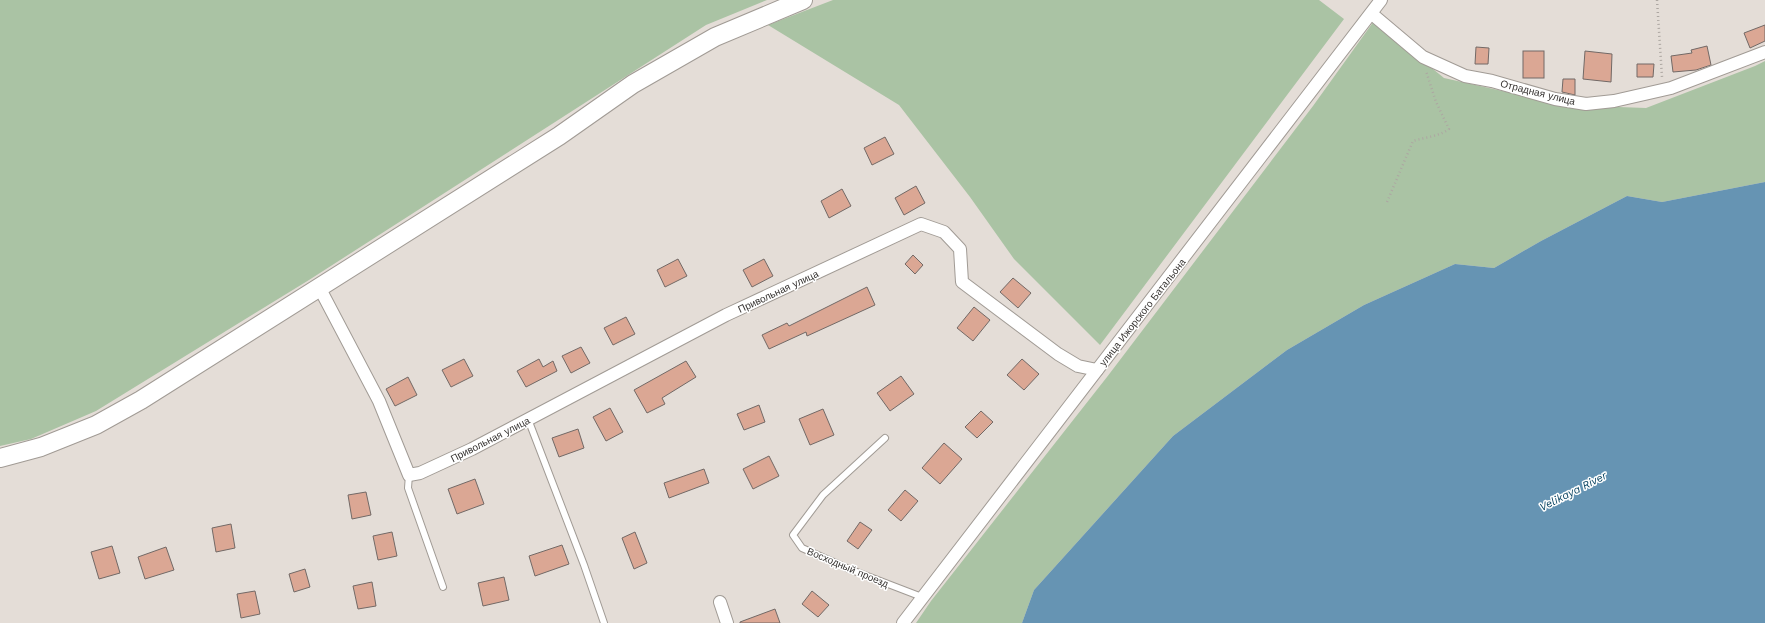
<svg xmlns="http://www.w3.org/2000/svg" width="1765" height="623" font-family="'Work Sans',sans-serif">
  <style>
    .green { fill: #aac3a4 }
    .water { fill: #6694b3 }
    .building { fill: #dba794; stroke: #726966 }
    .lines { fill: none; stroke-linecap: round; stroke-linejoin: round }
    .lane-casing { stroke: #a19b95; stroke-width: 8 }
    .street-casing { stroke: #a19b95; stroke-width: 14 }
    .secondary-casing { stroke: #a19b95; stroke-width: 20 }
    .path { stroke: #ada7a2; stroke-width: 2.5; stroke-dasharray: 1 3; stroke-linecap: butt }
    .lane { stroke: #fff; stroke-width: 6 }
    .street { stroke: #fff; stroke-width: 12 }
    .secondary { stroke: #fff; stroke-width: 18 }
    .labels { text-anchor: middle; stroke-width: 3; stroke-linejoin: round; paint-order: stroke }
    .street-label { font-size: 10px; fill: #373432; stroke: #fff }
    .water-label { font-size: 11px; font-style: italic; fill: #003e5d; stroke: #fff }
  </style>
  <rect width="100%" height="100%" fill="#e4ddd7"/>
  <g class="green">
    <path d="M0,0H767L706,25L309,280L96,411L31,439L0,446Z"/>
    <path d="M833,0H1319L1344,19L1100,345L1014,259L970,197L899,105L768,25Z"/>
    <path d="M1374,21L1444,78L1565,105L1646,108L1755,66L1765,61V182L1662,202L1627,196L1541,241L1494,268L1455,264L1364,305L1287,350L1173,436L1034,590L1022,623H916L931,601L1107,377L1313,106Z"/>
  </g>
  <path class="water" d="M1765,182V623H1022L1034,590L1173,436L1287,350L1364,305L1455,264L1494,268L1541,241L1627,196L1662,202Z"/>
  <g class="building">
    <path d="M1765,25V41L1750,48L1744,33Z"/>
    <path d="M1707,46L1711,65L1696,70L1673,72L1671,56L1692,53L1691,50Z"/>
    <path d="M1476,47L1489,48L1488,64H1475Z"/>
    <rect x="1523" y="51" width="21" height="27"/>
    <path d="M1585,51L1612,54L1611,82L1583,79Z"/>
    <path d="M1637,64H1654L1653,77H1637Z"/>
    <path d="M1563,79H1575V95L1562,92Z"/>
    <path d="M885,137L894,154L872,165L864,148Z"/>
    <path d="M916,186L925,203L904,215L895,198Z"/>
    <path d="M842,189L851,206L829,218L821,201Z"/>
    <path d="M913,255L923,265L915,274L905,264Z"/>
    <path d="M678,259L687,276L665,287L657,270Z"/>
    <path d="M764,259L773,276L752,287L743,270Z"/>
    <path d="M1013,278L1031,293L1018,308L1000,292Z"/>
    <path d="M867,287L875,305L807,336L806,332L769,349L762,335L787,323L789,326Z"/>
    <path d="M974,307L990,320L973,341L957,328Z"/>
    <path d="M626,317L635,334L613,345L604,328Z"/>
    <path d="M581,347L590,363L571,373L562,356Z"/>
    <path d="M464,359L473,376L451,387L442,370Z"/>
    <path d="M539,359L543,367L553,361L557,371L526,387L517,371Z"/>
    <path d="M1022,359L1039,374L1024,390L1007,375Z"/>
    <path d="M686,361L696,377L662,398L665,404L647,413L634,390Z"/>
    <path d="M901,376L914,394L890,411L877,393Z"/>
    <path d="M408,377L417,395L395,406L386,389Z"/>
    <path d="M759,405L765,422L744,430L737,414Z"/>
    <path d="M610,408L623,432L606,441L593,417Z"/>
    <path d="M823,409L834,435L810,445L799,419Z"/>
    <path d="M981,411L993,422L977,438L965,427Z"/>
    <path d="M578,429L584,448L559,457L552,438Z"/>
    <path d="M944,443L962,459L940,484L922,468Z"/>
    <path d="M769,456L779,476L753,489L743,469Z"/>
    <path d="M704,469L709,483L669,498L664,483Z"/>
    <path d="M475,479L484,504L457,514L448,489Z"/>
    <path d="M905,490L918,501L901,521L888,510Z"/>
    <path d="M366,492L371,515L352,519L348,495Z"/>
    <path d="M860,522L872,530L858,549L847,541Z"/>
    <path d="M231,524L235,548L216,552L212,528Z"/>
    <path d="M392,532L397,556L378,560L373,536Z"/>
    <path d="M635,532L647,563L634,569L622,538Z"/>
    <path d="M562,545L569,564L535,576L529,556Z"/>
    <path d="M112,546L120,573L99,579L91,552Z"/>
    <path d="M166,547L174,570L145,579L138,557Z"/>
    <path d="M305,569L310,587L294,592L289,574Z"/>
    <path d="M504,577L509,600L483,606L478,583Z"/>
    <path d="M372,582L376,606L358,609L353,586Z"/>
    <path d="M255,591L260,614L241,618L237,594Z"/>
    <path d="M812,591L829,605L818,617L802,604Z"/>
    <path d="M775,609L780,623H740V622Z"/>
  </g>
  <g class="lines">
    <g class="lane-casing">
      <g id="lane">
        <path d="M528,419L584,565L604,623"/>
        <path d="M885,438L823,495L793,535L802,548L849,569L922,597"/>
        <path d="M409,475L408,488L443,587"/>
      </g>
    </g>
    <g class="street-casing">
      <g id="street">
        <path d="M1372,14L1423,57L1465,76L1492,81L1555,99L1586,104L1614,101L1671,88L1765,52"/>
        <path d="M319,287L379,401L409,475L420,473L472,449L726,315L921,224L944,232L960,249L962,282L1058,354L1078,366L1097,370"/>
        <path d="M720,602L727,623"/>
        <path d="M903,623L1381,0"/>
      </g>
    </g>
    <g class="secondary-casing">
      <path id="secondary" d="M0,458L41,447L96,425L141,400L559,136L633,84L715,37L803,0"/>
    </g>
    <g class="path">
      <path d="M1657,0L1662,77"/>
      <path d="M1387,202L1413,141C1425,137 1438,137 1449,129L1436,102L1426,71"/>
    </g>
    <use href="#lane" class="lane"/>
    <use href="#street" class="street"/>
    <use href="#secondary" class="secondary"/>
  </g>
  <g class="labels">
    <g class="street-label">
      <text transform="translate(1538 92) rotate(14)" y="4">Отрадная улица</text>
      <text transform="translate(778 291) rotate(-25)" y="4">Привольная улица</text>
      <text transform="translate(1142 312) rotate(-52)" y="4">улица Ижорского Батальона</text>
      <text transform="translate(490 439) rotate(-27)" y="4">Привольная улица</text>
      <text transform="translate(848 567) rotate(23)" y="4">Восходный проезд</text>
    </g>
    <g class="water-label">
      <text transform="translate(1573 491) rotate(-27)" y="4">Velikaya River</text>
    </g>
  </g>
</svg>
